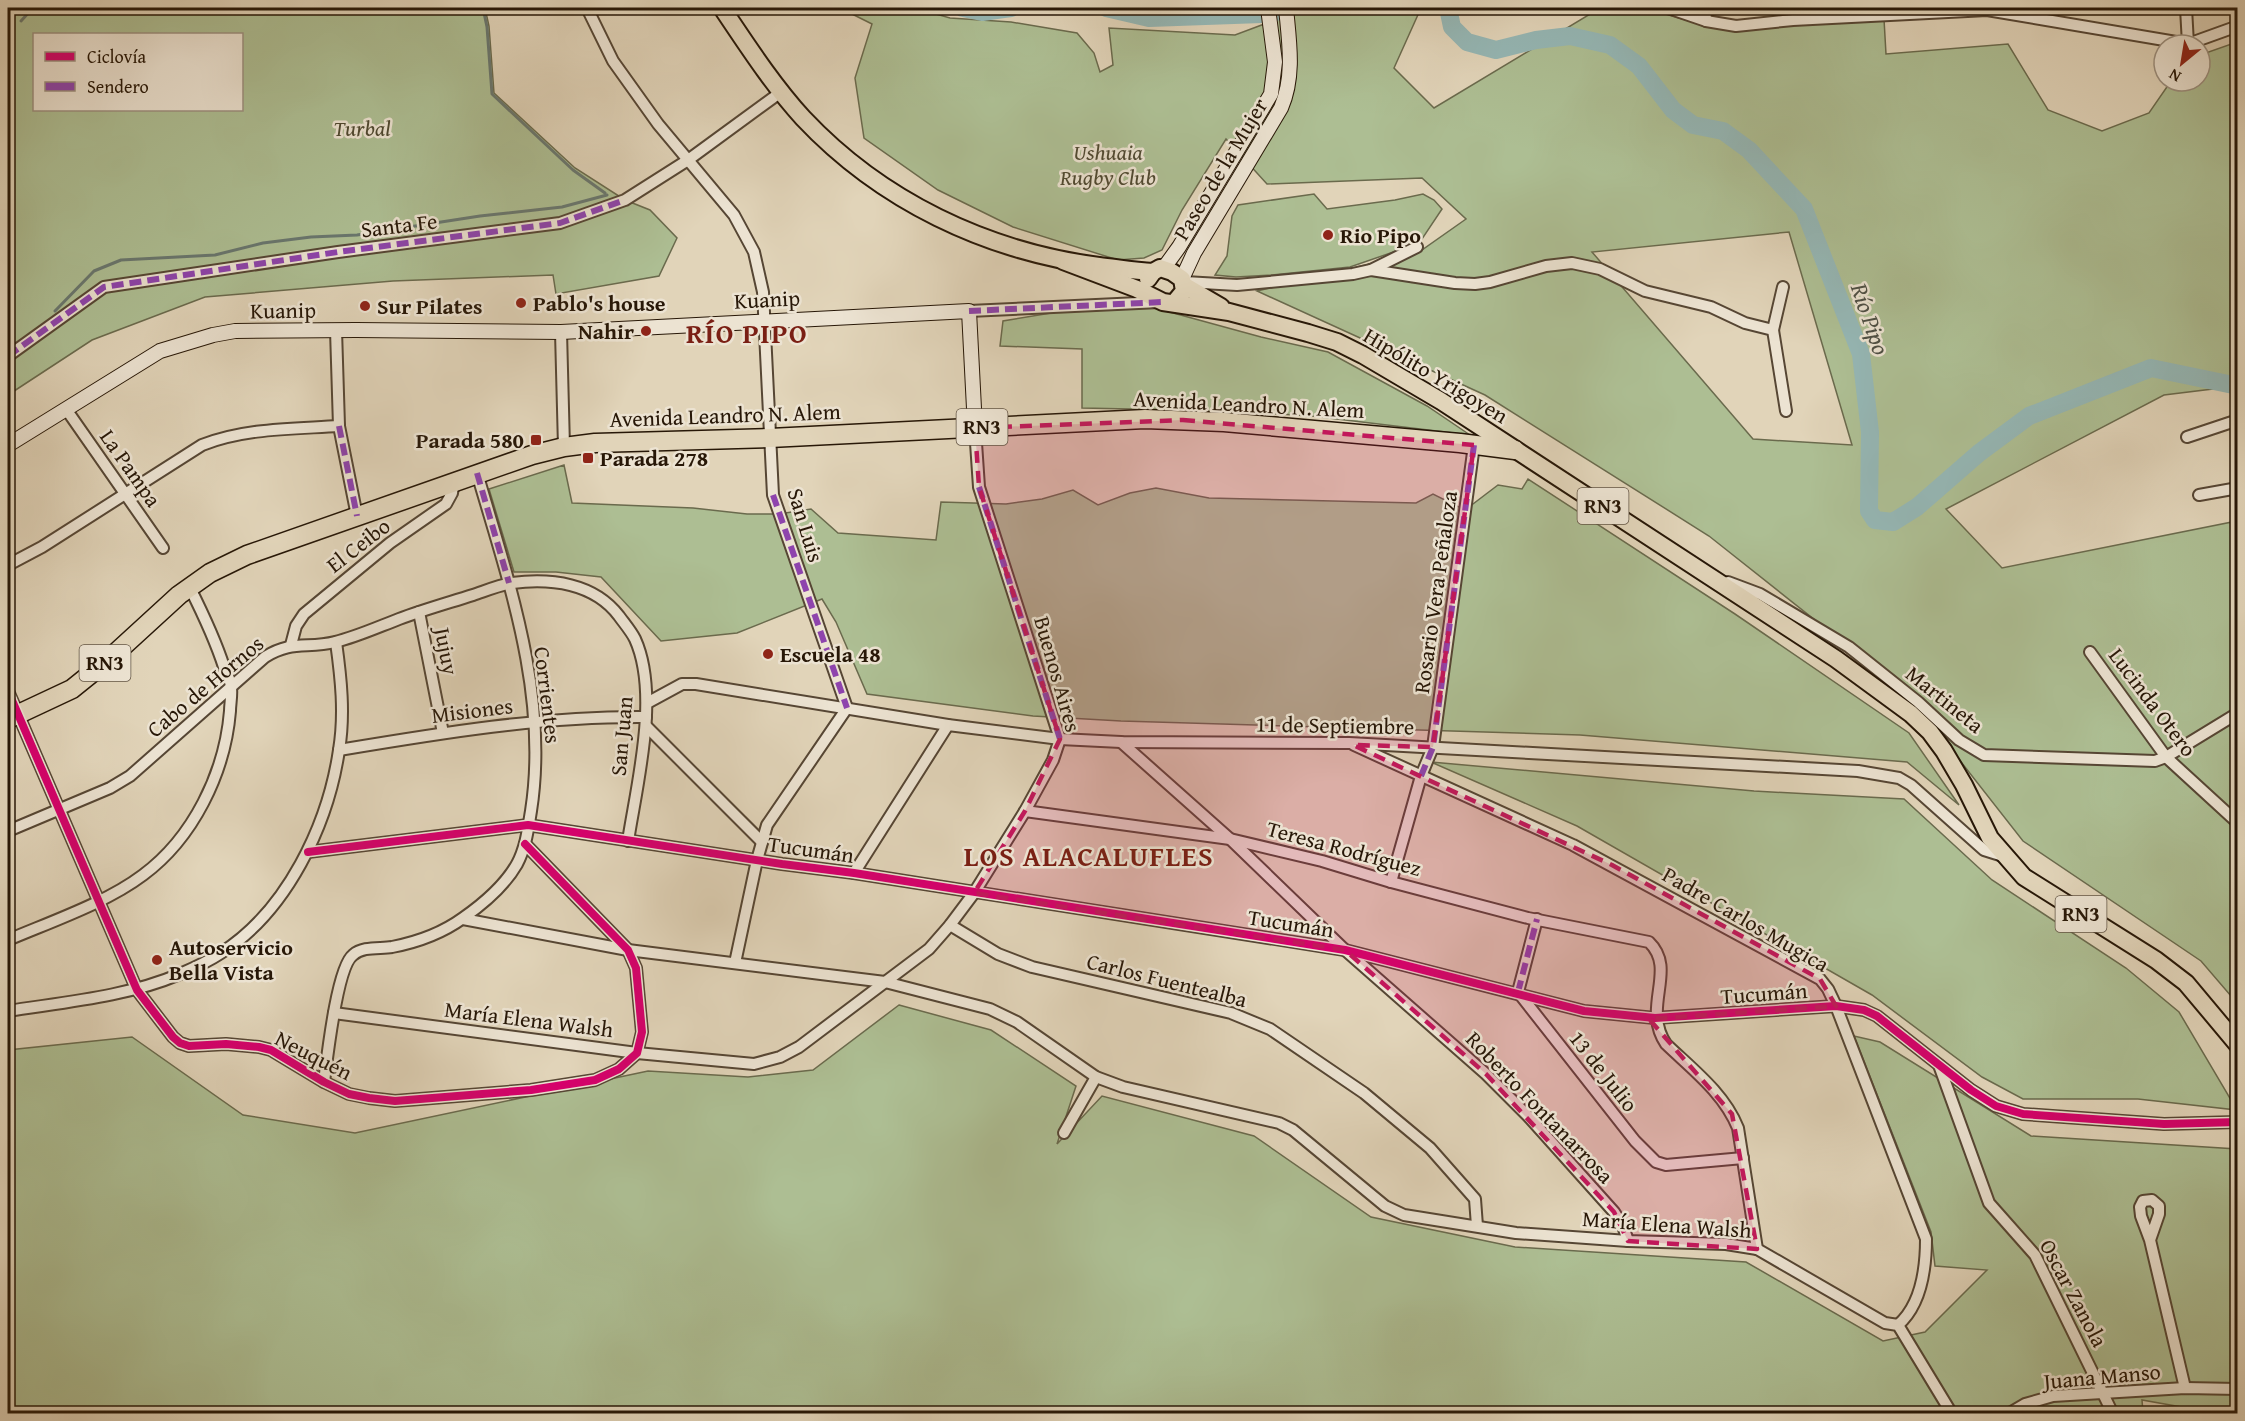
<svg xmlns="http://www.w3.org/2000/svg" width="2245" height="1421" font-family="'Gentium Book Plus',serif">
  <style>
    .green { fill: #adbe93; stroke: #6a6a4d; stroke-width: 1.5; fill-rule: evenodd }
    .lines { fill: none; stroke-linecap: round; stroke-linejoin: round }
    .stream { stroke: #69776f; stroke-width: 3 }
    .river { stroke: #95b7b5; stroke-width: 18 }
    .street-casing { stroke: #564634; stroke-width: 14 }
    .secondary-casing { stroke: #271707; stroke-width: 16 }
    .primary-casing { stroke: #271707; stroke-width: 20 }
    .highway-casing { stroke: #271707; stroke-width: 21 }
    .street { stroke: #ece3d2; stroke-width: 10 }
    .secondary { stroke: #ece3d2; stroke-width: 14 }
    .primary { stroke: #e1d4b9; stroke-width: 16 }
    .highway { stroke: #e1d4b9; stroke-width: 18 }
    .quiet { stroke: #8e44ad; stroke-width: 6; stroke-dasharray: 12 6; stroke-linecap: butt }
    .cycleway-casing { stroke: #ece3d2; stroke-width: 11 }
    .cycleway { stroke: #d6006c; stroke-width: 8 }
    .marked { fill: #c2185b; fill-opacity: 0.2; stroke: #c2185b; stroke-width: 4.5; stroke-dasharray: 12 8; stroke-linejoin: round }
    .poi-dot { fill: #8f2418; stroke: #ece3d2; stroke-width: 2 }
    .labels { text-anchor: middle; stroke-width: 5; stroke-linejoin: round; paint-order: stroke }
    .shield { fill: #ece3d2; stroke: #625444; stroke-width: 1.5 }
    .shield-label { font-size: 21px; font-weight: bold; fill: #271707 }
    .park-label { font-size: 22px; font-style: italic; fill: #4f4931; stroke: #ece3d2 }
    .street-label { font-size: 22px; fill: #271707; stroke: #ece3d2 }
    .poi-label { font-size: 22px; font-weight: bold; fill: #271707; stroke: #ece3d2; text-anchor: start }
    .water-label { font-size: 24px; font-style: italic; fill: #4e4f44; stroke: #ece3d2 }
    .district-label { font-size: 28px; font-weight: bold; letter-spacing: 1.5px; fill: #7a1f14; stroke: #ece3d2 }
  </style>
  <rect width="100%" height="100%" fill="#e1d4b9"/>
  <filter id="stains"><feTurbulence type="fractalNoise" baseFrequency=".00333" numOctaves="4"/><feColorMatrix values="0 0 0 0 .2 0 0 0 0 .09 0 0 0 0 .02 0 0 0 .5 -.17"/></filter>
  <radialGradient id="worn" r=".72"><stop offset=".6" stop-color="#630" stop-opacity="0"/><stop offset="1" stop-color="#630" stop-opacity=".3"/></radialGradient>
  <g class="green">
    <path d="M8,8H485L489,26L494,93L575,168L625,200L650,210L677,238L659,276L556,294L553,275L393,281L205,297L92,340L8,395ZM34,34H242V110H34Z"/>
    <path d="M840,8H915L950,18L1011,22L1077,33L1094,53L1100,72L1113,65L1109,28L1235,35L1307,8H1421L1394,68L1434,108L1600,8H1645L1713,28L1736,29L1884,19L1886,54L2008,44L2048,110L2102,131L2149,113L2171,81H2200V55L2237,42V386L2164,395L1946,509L2002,568L2237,521V1003L2201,961L2023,841L1907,693L1709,536L1485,395L1257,291L1419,252L1466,219L1422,178L1267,184L1226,139L1182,210L1162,250L1144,258L1118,260L1013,227L938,190L864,138L855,78L872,24ZM1789,232L1852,445L1753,439L1592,252Z"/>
    <path d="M1314,194L1327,209L1395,200L1423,194L1434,200L1442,209L1422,239L1405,248L1350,267L1272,275L1236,277L1215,275L1227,256L1232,216L1238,205Z"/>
    <path d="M1133,302L1261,337L1328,352L1427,406L1470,435L1312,416L1228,411L1082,408V349L1000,346L1003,321L1106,304Z"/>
    <path d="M564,465L572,503L693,508L747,514H779L811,509L838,533L936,540L941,502L1006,504L1042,499L1073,490L1098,505L1130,493L1156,488L1209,498L1416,503L1433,494L1465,510L1498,485L1522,489L1528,479L1735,614L1909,733L1959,805L1907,762L1580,735L1121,721L1033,716L867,694L836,622L822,599L737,633L661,641L601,577L556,572H514L489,489Z"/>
    <path d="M1431,762L1754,791L1904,799L1992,880L2126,968L2179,1012L2237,1110L2138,1099H2023L1982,1077L1872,995L1577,826Z"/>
    <path d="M899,1005L991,1030L1076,1086L1057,1144L1102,1096L1254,1136L1371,1217L1515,1247L1746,1262L1883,1341L1925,1332L1987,1270L1935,1266L1931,1232L1854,1036L1880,1042L2031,1136L2237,1149V1413H2215L2142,1400L2143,1413H8V1050L132,1037L243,1115L355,1133L648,1071L748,1077L813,1070Z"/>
  </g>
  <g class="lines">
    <g class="stream">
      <path d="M483,8L487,27L492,94L573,170L605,193"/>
      <path d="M21,21L33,8"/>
      <path d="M55,311L94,271L121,260L215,255L263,243L311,237L357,235L480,216L562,207L607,195"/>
    </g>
    <g class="river">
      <path d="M963,8L982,12L1011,8"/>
      <path d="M1106,8L1149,18L1262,14L1276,12L1281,8"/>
      <path d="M1448,8L1452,27L1467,42L1496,50L1536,40L1570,36L1610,45L1639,66L1673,110L1693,125L1723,131L1749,150L1804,209L1861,354L1870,432L1869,511L1875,520L1893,522L1917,507L1979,453L2029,416L2151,368L2238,386"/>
    </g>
    <g class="street-casing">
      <g id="street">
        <path d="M587,8L613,61L658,124L734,215L754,252L763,292L773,495L847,708L767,825L757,860L735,963"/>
        <path d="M1668,8L1706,21L1736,26L1793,20L1987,10L2188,44L2238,26"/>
        <path d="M1705,8L1706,21"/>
        <path d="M2186,8L2188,44"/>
        <path d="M1371,270L1455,283L1475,284L1490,282L1546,266L1572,263L1600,269L1645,291L1711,307L1745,323L1773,330L1786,411"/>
        <path d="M1185,282L1237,285L1353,274L1371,270L1417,247"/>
        <path d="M969,311L1160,302"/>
        <path d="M336,330L339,426L357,516"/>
        <path d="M1773,330L1783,287"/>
        <path d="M561,332L564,447"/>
        <path d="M8,356L104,287L338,252L560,223L625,200L688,160L781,92"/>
        <path d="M66,409L163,548"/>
        <path d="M2187,437L2238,420"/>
        <path d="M2199,495L2238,488"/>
        <path d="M8,565L42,547L202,445C245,428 293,429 339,426"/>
        <path d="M1728,582L1760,594L1849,647L1918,702L1959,740L1984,755L2155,761L2166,757L2238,713"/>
        <path d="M419,612L443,733"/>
        <path d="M291,645L296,626L304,614L390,543L446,504L452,493L454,481"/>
        <path d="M2090,652L2166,757L2238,823"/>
        <path d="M8,691L137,990L173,1037L180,1043L189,1046L226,1044L259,1047L271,1050L324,1082L349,1094L369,1098L395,1101L531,1090L595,1080L619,1069L637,1053L642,1032L636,968L628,950L525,844"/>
        <path d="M647,703L682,684H696L948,725L1060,739L1121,742L1349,743L1858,771L1899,778L1911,785L1984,850L2003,856"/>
        <path d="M646,726L762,842"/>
        <path d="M1121,742L1230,839L1345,950L1486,1074L1528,1116L1614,1212L1623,1226L1628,1241"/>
        <path d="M1354,745L1573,845L1820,979L1828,989L1836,1006L1926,1239C1926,1269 1921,1305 1898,1325"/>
        <path d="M339,750C441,733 543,716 646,717"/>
        <path d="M1025,811L1230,839L1322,861L1391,882L1528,918L1649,942C1678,970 1641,1007 1666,1044C1692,1069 1724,1093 1738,1128L1757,1249"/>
        <path d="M8,831L110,788L130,776L265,657C292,640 307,649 335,642C356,637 378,627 399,619C423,610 448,603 473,595C485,591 499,585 512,583C551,578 594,583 619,616C624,623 631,631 635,639C660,694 637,783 628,841"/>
        <path d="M308,852L528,825L782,864L854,873L1345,950L1584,1011L1655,1018L1836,1006L1864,1010L1877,1016L1971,1090L1996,1106L2023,1114L2164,1124L2238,1122"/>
        <path d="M854,873L948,725"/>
        <path d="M1391,882L1421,776L1433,747L1474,445"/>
        <path d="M463,919L628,950L885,982L990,1009L1017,1022L1096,1077L1123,1087L1279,1123L1293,1130L1385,1206L1404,1215L1516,1233L1628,1241L1726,1244L1757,1249L1885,1323L1898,1325L1952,1414"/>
        <path d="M1537,919L1518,992L1635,1141L1656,1162L1666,1165L1743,1158"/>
        <path d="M950,925L998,954L1032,967L1231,1013L1270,1029L1364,1093L1430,1148L1475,1199L1477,1226"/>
        <path d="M8,940C50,922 106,903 143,875C193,838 225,773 230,711C230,704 232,695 231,688C231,681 227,673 224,667C215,639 203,614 190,588"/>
        <path d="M8,1011C65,1002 126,997 180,974C194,968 209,961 221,953C287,911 328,825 339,750C345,714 341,678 336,642"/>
        <path d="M334,1013L637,1053L754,1064L780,1057L799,1047L929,949L950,925L974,893L1025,811L1053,760L1060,739L979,487L975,428"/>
        <path d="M1939,1065L1989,1203L2035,1255L2113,1414"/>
        <path d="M324,1082C327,1059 337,967 353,955C363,946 380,949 392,947C418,942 441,934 463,918C483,904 505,885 517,864C526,847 528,829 531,811C549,696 509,583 477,473"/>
        <path d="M1064,1133L1096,1077"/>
        <path d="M2150,1240L2159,1214V1206L2152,1200L2143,1201L2140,1207L2141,1216L2150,1240L2185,1388"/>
        <path d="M2008,1414L2025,1404L2053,1396L2185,1388L2238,1389"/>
      </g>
    </g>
    <g class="secondary-casing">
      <g id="secondary">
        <path d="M1160,268L1166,265L1179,247L1271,94L1275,62L1268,8"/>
        <path d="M1182,279L1194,253L1281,108C1295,76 1289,41 1286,8"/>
        <path d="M8,445L160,351L213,335L235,331L356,330L561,332L969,311L975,428"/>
      </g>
    </g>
    <g class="primary-casing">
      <g id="primary">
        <path d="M722,8C747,45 772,84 803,118C881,201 986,251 1099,266C1117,268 1135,271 1153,272"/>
        <path d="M1063,261L1137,289L1163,302L1229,312L1308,333L1337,342L1363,355L1441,401L1836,659L1911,714L1930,732L1944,751L1964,785L1990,838L2024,877L2156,960L2186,983L2238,1045"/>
        <path d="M1148,279L1153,272L1160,268L1172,272L1182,279L1184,291L1174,303"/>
        <path d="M1185,286L1221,307"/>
      </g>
    </g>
    <g class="highway-casing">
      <path id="highway" d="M8,719L72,689L108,660L179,595L210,573L247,555L532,455L564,447L595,443L770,438L1145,419L1224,422L1460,443L1515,450"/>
    </g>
    <use href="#street" class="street"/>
    <use href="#secondary" class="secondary"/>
    <use href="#primary" class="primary"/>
    <use href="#highway" class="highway"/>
    <g class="quiet">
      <path d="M969,311L1163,302"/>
      <path d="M8,356L104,287L338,252L560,223L625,200"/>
      <path d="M339,426L357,516"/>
      <path d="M477,473L509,583"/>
      <path d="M979,487L1060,739"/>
      <path d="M773,495L847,708"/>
      <path d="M1421,776L1433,747L1474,445"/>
      <path d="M2232,818L2238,815"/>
      <path d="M1518,992L1537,919"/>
    </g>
    <g class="cycleway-casing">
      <g id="cycleway">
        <path d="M8,691L137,990L173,1037L180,1043L189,1046L226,1044L259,1047L271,1050L324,1082L349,1094L369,1098L395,1101L531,1090L595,1080L619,1069L637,1053L642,1032L636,968L628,950L525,844"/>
        <path d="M308,852L528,825L782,864L854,873L1345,950L1584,1011L1655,1018L1836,1006L1864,1010L1877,1016L1971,1090L1996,1106L2023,1114L2164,1124L2238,1122"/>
      </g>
    </g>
    <use href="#cycleway" class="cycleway"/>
  </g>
  <path class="marked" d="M1183,420L1474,445L1433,747L1353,745L1612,865L1820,979L1836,1006L1649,1019L1732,1114L1757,1249L1628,1241L1614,1212L1486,1074L1345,950L974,893L1025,811L1060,739L979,487L975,428Z"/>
  <g class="poi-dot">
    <circle cx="1328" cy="235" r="6"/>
    <circle cx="521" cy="303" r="6"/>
    <circle cx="365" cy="306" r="6"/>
    <circle cx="646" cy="331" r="6"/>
    <rect x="530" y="434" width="12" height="12" rx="3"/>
    <rect x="582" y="452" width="12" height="12" rx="3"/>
    <circle cx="768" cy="654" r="6"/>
    <circle cx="157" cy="960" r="6"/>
  </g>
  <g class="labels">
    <g class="shield">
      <rect x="956.5" y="409" width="51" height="36" rx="4.5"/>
      <rect x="1577.5" y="488" width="51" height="36" rx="4.5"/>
      <rect x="79.5" y="645" width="51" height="36" rx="4.5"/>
      <rect x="2055.5" y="896" width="51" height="36" rx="4.5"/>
    </g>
    <g class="shield-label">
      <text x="982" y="434">RN3</text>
      <text x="1603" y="513">RN3</text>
      <text x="105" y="670">RN3</text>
      <text x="2081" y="921">RN3</text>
    </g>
    <g class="park-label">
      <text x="362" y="136">Turbal</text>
      <text x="1108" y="160">Ushuaia<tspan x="1108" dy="25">Rugby Club</tspan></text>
    </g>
    <g class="street-label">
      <text transform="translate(1220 169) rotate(-59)" y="8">Paseo de la Mujer</text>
      <text transform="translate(399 225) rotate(-7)" y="8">Santa Fe</text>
      <text transform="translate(767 299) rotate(-3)" y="8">Kuanip</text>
      <text transform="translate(283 310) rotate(-1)" y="8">Kuanip</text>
      <text transform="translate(1436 375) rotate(31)" y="8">Hipólito Yrigoyen</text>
      <text transform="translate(1249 404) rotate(3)" y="8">Avenida Leandro N. Alem</text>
      <text transform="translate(725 415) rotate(-2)" y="8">Avenida Leandro N. Alem</text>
      <text transform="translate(131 468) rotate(55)" y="8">La Pampa</text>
      <text transform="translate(806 525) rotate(73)" y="8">San Luis</text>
      <text transform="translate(358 545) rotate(-38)" y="8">El Ceibo</text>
      <text transform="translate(1435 592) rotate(-82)" y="8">Rosario Vera Peñaloza</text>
      <text transform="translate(447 651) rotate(79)" y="8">Jujuy</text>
      <text transform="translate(1058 674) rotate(74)" y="8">Buenos Aires</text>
      <text transform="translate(205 686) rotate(-40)" y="8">Cabo de Hornos</text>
      <text transform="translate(548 695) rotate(83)" y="8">Corrientes</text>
      <text transform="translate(1945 699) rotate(39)" y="8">Martineta</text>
      <text transform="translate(2153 702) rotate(53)" y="8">Lucinda Otero</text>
      <text transform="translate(472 710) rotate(-7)" y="8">Misiones</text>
      <text transform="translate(1335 725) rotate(1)" y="8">11 de Septiembre</text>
      <text transform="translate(621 736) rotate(-85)" y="8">San Juan</text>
      <text transform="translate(1344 848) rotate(15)" y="8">Teresa Rodríguez</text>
      <text transform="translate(811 849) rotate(8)" y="8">Tucumán</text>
      <text transform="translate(1746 919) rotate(30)" y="8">Padre Carlos Mugica</text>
      <text transform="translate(1291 923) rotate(9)" y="8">Tucumán</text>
      <text transform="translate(1167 980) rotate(14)" y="8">Carlos Fuentealba</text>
      <text transform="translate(1764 993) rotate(-4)" y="8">Tucumán</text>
      <text transform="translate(529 1019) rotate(7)" y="8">María Elena Walsh</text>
      <text transform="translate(314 1055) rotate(27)" y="8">Neuquén</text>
      <text transform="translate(1604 1071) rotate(52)" y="8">13 de Julio</text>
      <text transform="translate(1540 1107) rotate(46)" y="8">Roberto Fontanarrosa</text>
      <text transform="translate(1667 1224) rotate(4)" y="8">María Elena Walsh</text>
      <text transform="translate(2074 1293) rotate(62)" y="8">Oscar Zanola</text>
      <text transform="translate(2102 1376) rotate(-5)" y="8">Juana Manso</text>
    </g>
    <g class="poi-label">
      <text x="1340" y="243">Rio Pipo</text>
      <text x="533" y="311">Pablo's house</text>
      <text x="377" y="314">Sur Pilates</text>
      <text x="634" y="339" text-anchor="end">Nahir</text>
      <text x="524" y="448" text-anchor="end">Parada 580</text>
      <text x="600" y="466">Parada 278</text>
      <text x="780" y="662">Escuela 48</text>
      <text x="169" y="955">Autoservicio<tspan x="169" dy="25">Bella Vista</tspan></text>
    </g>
    <g class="water-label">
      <text transform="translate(1870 319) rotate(71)" y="8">Río Pipo</text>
    </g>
    <g class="district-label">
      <text x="747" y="343">RÍO PIPO</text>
      <text x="1089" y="866">LOS ALACALUFLES</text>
    </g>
  </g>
  <rect width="2245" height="1421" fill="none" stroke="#e1d4b9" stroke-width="30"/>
  <rect x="9" y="9" width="2227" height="1403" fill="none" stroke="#271707" stroke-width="3"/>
  <rect x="15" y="15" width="2215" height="1391" fill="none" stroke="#271707" stroke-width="1.5"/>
  <rect x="33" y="33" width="210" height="78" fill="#ece3d2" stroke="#9d9181" stroke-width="1.5"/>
  <rect x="45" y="52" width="30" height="9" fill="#d6006c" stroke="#9d9181" stroke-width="1.5"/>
  <text x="87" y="63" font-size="18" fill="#271707">Ciclovía</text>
  <rect x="45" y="82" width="30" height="9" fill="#8e44ad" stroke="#9d9181" stroke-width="1.5"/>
  <text x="87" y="93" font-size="18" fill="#271707">Sendero</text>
  <g transform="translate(2182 63) rotate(210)"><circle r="28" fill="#ece3d2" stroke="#9d9181" stroke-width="1.5"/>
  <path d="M0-4.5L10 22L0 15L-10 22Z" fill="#8f2418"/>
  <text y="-9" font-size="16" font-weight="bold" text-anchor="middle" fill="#271707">N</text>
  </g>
  <rect width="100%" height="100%" filter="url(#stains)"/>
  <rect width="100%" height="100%" fill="url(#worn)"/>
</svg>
